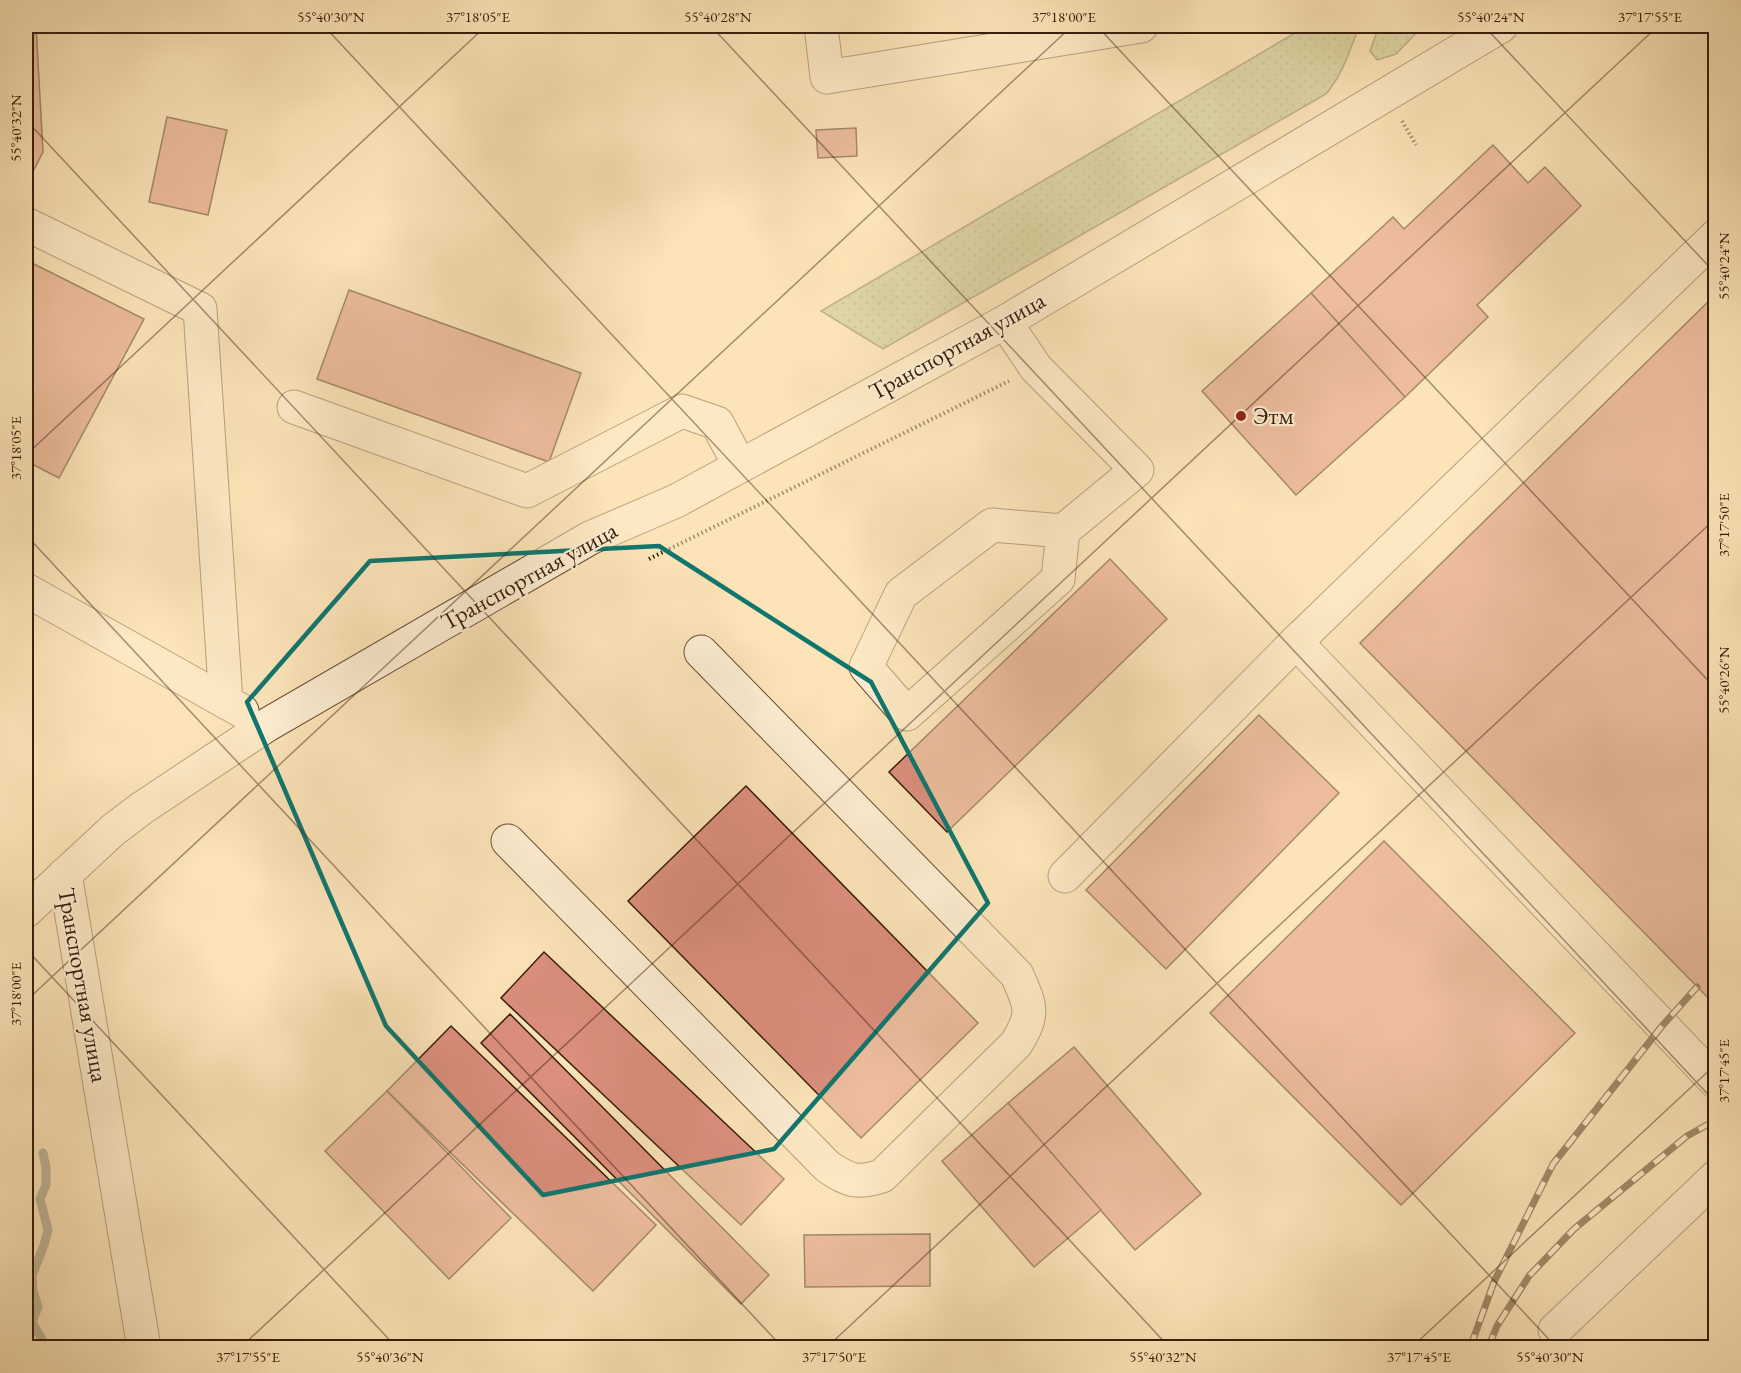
<svg xmlns="http://www.w3.org/2000/svg" width="1741" height="1373" font-family="'EB Garamond',serif">
  <style>
    .grass { fill: url(#grass-dots); stroke: #7a714e; stroke-width: 1.5 }
    .lines { fill: none; stroke-linecap: round; stroke-linejoin: round }
    .stream { stroke: #787c73; stroke-width: 9 }
    .building { fill: #dc8f7d; stroke: #381d0a; stroke-width: 1.5 }
    .minor-casing { stroke: #694f36; stroke-width: 35 }
    .path { stroke: #381d0a; stroke-width: 4; stroke-dasharray: 1.5 3; stroke-linecap: butt }
    .minor { stroke: #fdedd1; stroke-width: 33 }
    .rail-casing { stroke: #381d0a; stroke-width: 7 }
    .rail { stroke: #fdedd1; stroke-width: 4.5; stroke-dasharray: 14; stroke-linecap: butt }
    .marked { fill: none; stroke: #0f766e; stroke-width: 4.5; stroke-linejoin: round }
    .ticks { fill: none; stroke: #381d0a; stroke-width: 1.5; stroke-opacity: 0.45 }
    .poi-dot { fill: #8f2418; stroke: #fdedd1; stroke-width: 2 }
    .labels { text-anchor: middle; stroke-width: 4.5; stroke-linejoin: round; paint-order: stroke }
    .street-label { font-size: 24px; fill: #381d0a; stroke: #fdedd1 }
    .poi-label { font-size: 24px; fill: #381d0a; stroke: #fdedd1; text-anchor: start }
    .neatline { fill: none; stroke: #381d0a; stroke-width: 2 }
    .ticks-label { font-size: 15px; text-anchor: middle; fill: #381d0a }
  </style>
  <defs>
    <pattern id="grass-dots" width="8" height="8" patternUnits="userSpaceOnUse" patternTransform="scale(1.5)"><rect width="8" height="8" fill="#bcc591"/><path d="M2 2h.1M6 6h.1" fill="none" stroke="#a2a97c" stroke-width="1.8" stroke-linecap="round"/></pattern>
  </defs>
  <rect width="100%" height="100%" fill="#fce4b8"/>
  <filter id="stains"><feTurbulence type="fractalNoise" baseFrequency=".00333" numOctaves="4"/><feColorMatrix values="0 0 0 0 .2 0 0 0 0 .09 0 0 0 0 .02 0 0 0 .5 -.17"/></filter>
  <radialGradient id="worn" r=".72"><stop offset=".6" stop-color="#630" stop-opacity="0"/><stop offset="1" stop-color="#630" stop-opacity=".3"/></radialGradient>
  <g class="grass">
    <path d="M1307,26H1359C1350,50 1343,74 1326,94L883,349L821,311Z"/>
    <path d="M1379,26H1423L1396,54L1377,60L1370,51Z"/>
  </g>
  <g class="lines">
    <path class="stream" d="M43,1153L46,1168V1185L40,1199L48,1230L44,1245L32,1276L33,1291L38,1307L32,1322L47,1348"/>
  </g>
  <g class="building">
    <path d="M26,26H36L43,152L28,181L26,180Z"/>
    <path d="M167,117L227,130L208,215L149,202Z"/>
    <path d="M856,128L857,156L818,158L816,130Z"/>
    <path d="M1493,145L1528,183L1545,167L1581,206L1477,305L1488,317L1405,397L1311,293L1393,217L1404,229Z"/>
    <path d="M26,260L144,319L59,478L26,461Z"/>
    <path d="M349,290L581,373L549,462L317,379Z"/>
    <path d="M1311,293L1405,397L1296,495L1202,391Z"/>
    <path d="M1716,294V1006L1360,643Z"/>
    <path d="M1110,559L1167,619L947,832L889,772Z"/>
    <path d="M1259,715L1339,793L1166,969L1086,890Z"/>
    <path d="M746,786L978,1023L861,1138L628,901Z"/>
    <path d="M1384,841L1575,1033L1401,1205L1210,1013Z"/>
    <path d="M544,952L784,1179L741,1225L501,998Z"/>
    <path d="M510,1014L769,1275L741,1304L481,1043Z"/>
    <path d="M451,1026L656,1225L593,1291L387,1091Z"/>
    <path d="M1074,1047L1201,1194L1135,1250L1008,1103Z"/>
    <path d="M387,1091L511,1218L449,1279L325,1151Z"/>
    <path d="M1008,1103L1101,1210L1034,1267L942,1161Z"/>
    <path d="M930,1234V1286L805,1287L804,1235Z"/>
  </g>
  <g class="lines">
    <g class="minor-casing">
      <g id="minor">
        <path d="M821,26L827,77L1141,26"/>
        <path d="M26,224L200,309L226,702"/>
        <path d="M1716,236L1296,642L1716,1082"/>
        <path d="M1005,322L1036,368L1137,470L1063,531L1058,579L907,714L866,667L901,594L992,525L1063,531"/>
        <path d="M294,407L527,491L682,411L717,423L740,466"/>
        <path d="M26,590L242,711"/>
        <path d="M508,841L828,1167C850,1181 856,1184 882,1176L1016,1044C1035,1013 1031,1007 1017,975L701,652"/>
        <path d="M65,874L144,1348"/>
        <path d="M1065,876L1296,642"/>
        <path d="M26,911L113,830L142,808L267,725L590,538L676,501L1005,322L1501,26"/>
        <path d="M1555,1330L1716,1177"/>
      </g>
    </g>
    <g class="path">
      <path d="M1402,121L1416,145"/>
      <path d="M649,559L1009,381"/>
    </g>
    <use href="#minor" class="minor"/>
    <g class="rail-casing">
      <g id="rail">
        <path d="M1470,1348L1494,1282L1553,1164L1662,1026L1697,987"/>
        <path d="M1488,1348L1497,1326L1529,1276L1574,1229L1687,1136L1716,1120"/>
      </g>
    </g>
    <use href="#rail" class="rail"/>
  </g>
  <path d="M0 0H1741V1373H0ZM659,546L871,682L988,903L774,1149L543,1195L386,1026L247,702L370,561Z" fill="#fce4b8" fill-opacity=".55" fill-rule="evenodd"/>
  <path class="marked" d="M659,546L871,682L988,903L774,1149L543,1195L386,1026L247,702L370,561Z"/>
  <path class="ticks" d="M324,26L1557,1348M711,26L1716,1103M1097,26L1716,689M1484,26L1716,274M26,120L1170,1348M26,455L486,26M26,535L783,1348M26,949L397,1348M26,1001L1072,26M240,1348L1658,26M826,1348L1716,518M1411,1348L1716,1064"/>
  <circle class="poi-dot" cx="1241" cy="416" r="6"/>
  <g class="labels">
    <g class="street-label">
      <text transform="translate(957 346) rotate(-29)" y="8">Транспортная улица</text>
      <text transform="translate(529 576) rotate(-29)" y="8">Транспортная улица</text>
      <text transform="translate(83 985) rotate(80)" y="8">Транспортная улица</text>
    </g>
    <g class="poi-label">
      <text x="1253" y="424">Этм</text>
    </g>
  </g>
  <rect width="1741" height="1373" fill="none" stroke="#fce4b8" stroke-width="66"/>
  <rect x="33" y="33" width="1675" height="1307" class="neatline"/>
  <g class="ticks-label">
    <text x="331" y="22">55°40'30"N</text>
    <text x="478" y="22">37°18'05"E</text>
    <text x="718" y="22">55°40'28"N</text>
    <text x="1064" y="22">37°18'00"E</text>
    <text x="1491" y="22">55°40'24"N</text>
    <text x="1650" y="22">37°17'55"E</text>
    <text transform="translate(16 128) rotate(-90)" y="5">55°40'32"N</text>
    <text transform="translate(1724 266) rotate(-90)" y="5">55°40'24"N</text>
    <text transform="translate(16 448) rotate(-90)" y="5">37°18'05"E</text>
    <text transform="translate(1724 525) rotate(-90)" y="5">37°17'50"E</text>
    <text transform="translate(1724 680) rotate(-90)" y="5">55°40'26"N</text>
    <text transform="translate(16 994) rotate(-90)" y="5">37°18'00"E</text>
    <text transform="translate(1724 1071) rotate(-90)" y="5">37°17'45"E</text>
    <text x="248" y="1362">37°17'55"E</text>
    <text x="390" y="1362">55°40'36"N</text>
    <text x="834" y="1362">37°17'50"E</text>
    <text x="1163" y="1362">55°40'32"N</text>
    <text x="1419" y="1362">37°17'45"E</text>
    <text x="1550" y="1362">55°40'30"N</text>
  </g>
  <rect width="100%" height="100%" filter="url(#stains)"/>
  <rect width="100%" height="100%" fill="url(#worn)"/>
</svg>
